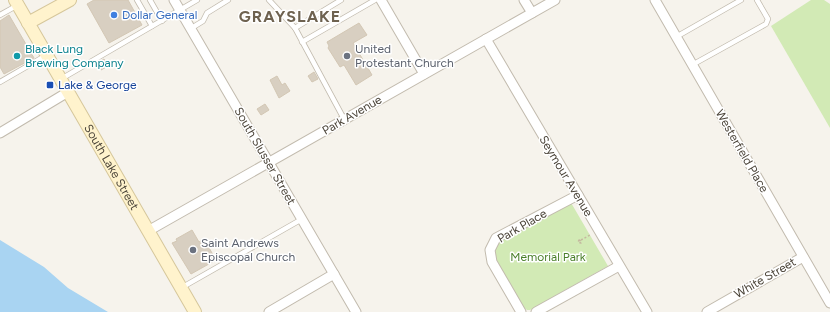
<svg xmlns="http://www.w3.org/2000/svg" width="830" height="312" font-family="Figtree,sans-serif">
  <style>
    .green { fill: #d2eab5 }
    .water { fill: #a9d4f2 }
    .building { fill: #d8cfc1; stroke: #d3c7b4 }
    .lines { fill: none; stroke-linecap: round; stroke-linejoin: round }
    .lane-casing { stroke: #c2bbae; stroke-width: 6 }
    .street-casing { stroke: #c2bbae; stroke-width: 11 }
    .secondary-casing { stroke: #d6c79b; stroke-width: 14 }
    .path { stroke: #c4b79f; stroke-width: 1.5; stroke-dasharray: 2 2; stroke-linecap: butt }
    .lane { stroke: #fff; stroke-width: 4.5 }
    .street { stroke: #fff; stroke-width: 9 }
    .secondary { stroke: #fff3cd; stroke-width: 12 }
    .shop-dot { fill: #3f7fe0; stroke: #fff; stroke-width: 1.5 }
    .culture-dot { fill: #0f9aa8; stroke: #fff; stroke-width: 1.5 }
    .worship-dot { fill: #6b7280; stroke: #fff; stroke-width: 1.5 }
    .transit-dot { fill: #1a4fb4; stroke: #fff; stroke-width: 1.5 }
    .labels { text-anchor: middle; stroke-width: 3; stroke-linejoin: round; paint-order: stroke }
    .shop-label { font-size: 12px; fill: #366cbe; stroke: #fff; text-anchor: start }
    .culture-label { font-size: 12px; fill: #0d838f; stroke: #fff; text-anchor: start }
    .worship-label { font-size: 12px; fill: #5b616d; stroke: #fff; text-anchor: start }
    .transit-label { font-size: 12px; fill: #164399; stroke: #fff; text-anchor: start }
    .street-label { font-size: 12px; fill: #4b4439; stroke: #fff }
    .park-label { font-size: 12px; fill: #4a7f2a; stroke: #fff }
    .district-label { font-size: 16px; font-weight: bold; letter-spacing: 1px; fill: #6e6250; stroke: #fff }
  </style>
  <rect width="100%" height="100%" fill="#f6f3ec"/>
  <g class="green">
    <path d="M811,0H824L830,4V128L771,26Z"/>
    <path d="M570,201L608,266L530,310H527L523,307C517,298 496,265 495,257C494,250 497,244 502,240Z"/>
  </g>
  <path class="water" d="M0,240L44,267L68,288L108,312H0Z"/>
  <g class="building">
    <path d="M94,0H128L142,25L109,43L87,4Z"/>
    <path d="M9,15L34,58L4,74L0,67V21Z"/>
    <path d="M359,23L367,35L353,43L372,75L356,85L344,65L340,67L328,48L329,46L327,42Z"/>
    <path d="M104,59L108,66L101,70L97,63Z"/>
    <path d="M314,72L318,79L312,82L308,76Z"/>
    <path d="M277,76L282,85L285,83L290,91L279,98L270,80Z"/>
    <path d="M265,104L269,110L261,115L257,109Z"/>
    <path d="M192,230L199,242L204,239L216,260L191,274L172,243L177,241L176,239Z"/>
  </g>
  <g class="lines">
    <g class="lane-casing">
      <g id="lane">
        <path d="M137,0L152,26"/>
        <path d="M150,0L162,21"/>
        <path d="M269,0L295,28L344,119"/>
        <path d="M0,15L18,5"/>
        <path d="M295,28L341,0"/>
        <path d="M190,29L203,21L207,13L228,0"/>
        <path d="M676,37L741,0"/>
        <path d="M302,42L375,0"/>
        <path d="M692,65L766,24L768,19L757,0"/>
        <path d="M61,79L197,0"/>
        <path d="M0,82L45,56"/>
        <path d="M181,288L302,219"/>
      </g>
    </g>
    <g class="street-casing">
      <g id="street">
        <path d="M174,0L356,312"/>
        <path d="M381,0L424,74"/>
        <path d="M524,0L532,13"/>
        <path d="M655,0L830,303"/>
        <path d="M486,39L647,312"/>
        <path d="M0,133L68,92"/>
        <path d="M148,231L555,0"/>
        <path d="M269,312L334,274"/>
        <path d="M521,312L492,262L490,250L496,238L578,195"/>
        <path d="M536,312L619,266"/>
        <path d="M707,312L803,257"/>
      </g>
    </g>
    <g class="secondary-casing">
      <g id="secondary">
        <path id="s1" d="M15,0L195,312"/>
        <path d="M28,23L70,0"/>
      </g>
    </g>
    <g class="path">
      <path d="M579,240L581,241V243L578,242Z"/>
      <path d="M581,240L590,235"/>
    </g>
    <use href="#lane" class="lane"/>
    <use href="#street" class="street"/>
    <use href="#secondary" class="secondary"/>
  </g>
  <circle class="shop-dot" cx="114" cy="15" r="4"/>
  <circle class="culture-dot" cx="17" cy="56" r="4"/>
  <g class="worship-dot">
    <circle cx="347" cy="56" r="4"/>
    <circle cx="193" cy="250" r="4"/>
  </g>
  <rect class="transit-dot" x="46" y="81" width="8" height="8" rx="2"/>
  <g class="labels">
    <g class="shop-label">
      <text x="122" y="19">Dollar General</text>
    </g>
    <g class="culture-label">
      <text x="25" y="53">Black Lung<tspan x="25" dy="14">Brewing Company</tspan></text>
    </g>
    <g class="worship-label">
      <text x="355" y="53">United<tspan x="355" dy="14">Protestant Church</tspan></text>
      <text x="201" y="247">Saint Andrews<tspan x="201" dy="14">Episcopal Church</tspan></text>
    </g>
    <g class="transit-label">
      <text x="58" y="89">Lake &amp; George</text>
    </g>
    <g class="street-label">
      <text transform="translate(352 115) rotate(-30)" y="4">Park Avenue</text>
      <text transform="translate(742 151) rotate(60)" y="4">Westerfield Place</text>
      <text transform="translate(265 156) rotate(60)" y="4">South Slusser Street</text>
      <text dy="4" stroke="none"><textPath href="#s1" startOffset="193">South Lake Street</textPath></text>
      <text transform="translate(566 176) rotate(59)" y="4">Seymour Avenue</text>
      <text transform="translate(522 226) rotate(-30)" y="4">Park Place</text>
      <text transform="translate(765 278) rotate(-30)" y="4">White Street</text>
    </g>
    <g class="park-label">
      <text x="548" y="261">Memorial Park</text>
    </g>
    <g class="district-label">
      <text x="290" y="22">GRAYSLAKE</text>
    </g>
  </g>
</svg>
